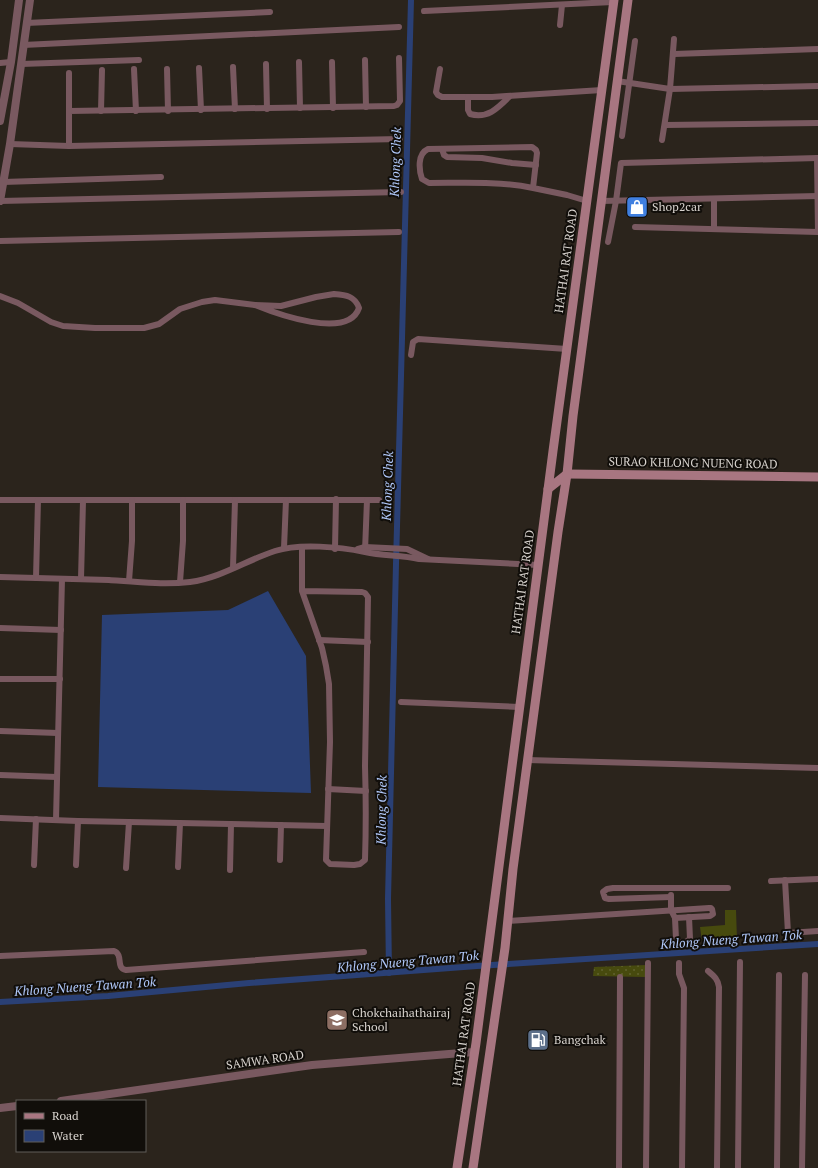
<svg xmlns="http://www.w3.org/2000/svg" width="818" height="1168" font-family="'PT Serif',serif">
  <style>
    .park { fill: url(#park-dots) }
    .garden { fill: #474a0e }
    .water { fill: #2a4075 }
    .lines { fill: none; stroke-linecap: round; stroke-linejoin: round }
    .canal { stroke: #2a4075; stroke-width: 6 }
    .minor { stroke: #795960; stroke-width: 6 }
    .tertiary { stroke: #795960; stroke-width: 8 }
    .secondary { stroke: #a87681; stroke-width: 9 }
    .labels { text-anchor: middle; stroke-width: 4; stroke-linejoin: round; paint-order: stroke }
    .poi-label { font-size: 12px; fill: #d8d3ce; stroke: #110e0a; text-anchor: start }
    .street-label { font-size: 12px; fill: #d8d3ce; stroke: #110e0a }
    .water-label { font-size: 13px; font-style: italic; fill: #b0c8fa; stroke: #110e0a }
  </style>
  <defs>
    <pattern id="park-dots" width="8" height="8" patternUnits="userSpaceOnUse"><rect width="8" height="8" fill="#474a0e"/><path d="M2 2h.1M6 6h.1" fill="none" stroke="#616330" stroke-width="1.8" stroke-linecap="round"/></pattern>
  </defs>
  <rect width="100%" height="100%" fill="#2b241c"/>
  <path class="park" d="M647,965L646,977L593,976L594,967Z"/>
  <path class="garden" d="M725,910H736L737,940L702,942L700,927L725,925Z"/>
  <path class="water" d="M268,591L306,656L311,793L98,787L102,615L228,610Z"/>
  <g class="lines">
    <g class="canal">
      <path d="M389,973L388,899L396,564L411,0"/>
      <path d="M0,1002L108,996L249,983L477,966L818,944"/>
    </g>
    <g class="minor">
      <path d="M424,11L613,2"/>
      <path d="M26,23L270,12"/>
      <path d="M560,25L562,5"/>
      <path d="M23,45L399,27"/>
      <path d="M674,54L818,49"/>
      <path d="M365,60L366,107"/>
      <path d="M299,62L300,108"/>
      <path d="M332,62L333,108"/>
      <path d="M0,63L11,62"/>
      <path d="M21,64L139,60"/>
      <path d="M266,64L267,109"/>
      <path d="M233,67L235,109"/>
      <path d="M199,68L201,110"/>
      <path d="M134,69L136,111"/>
      <path d="M167,69L168,111"/>
      <path d="M440,69L436,92L438,95L442,97H492L602,90"/>
      <path d="M69,73V111"/>
      <path d="M617,81L670,89L818,86"/>
      <path d="M468,97V110L470,114C488,119 498,108 510,96"/>
      <path d="M101,111L102,70"/>
      <path d="M665,125L818,123"/>
      <path d="M622,136L635,41"/>
      <path d="M662,140L670,89L674,39"/>
      <path d="M10,144L69,146L400,139"/>
      <path d="M69,146V111L394,106L397,105L400,101L399,58"/>
      <path d="M442,149L444,155L447,157L482,158L512,163L536,165"/>
      <path d="M3,182L161,177"/>
      <path d="M533,188L537,153L536,150L532,147L428,149C417,154 419,170 422,179L429,183C464,183 499,181 533,188L567,195L587,201"/>
      <path d="M714,199V229"/>
      <path d="M0,201L401,192"/>
      <path d="M601,201L818,196"/>
      <path d="M635,227L818,232L817,158"/>
      <path d="M0,241L399,232"/>
      <path d="M608,242L616,201L621,163L818,158"/>
      <path d="M334,294C346,295 355,296 359,308C348,340 277,314 255,305L281,306L316,297Z"/>
      <path d="M0,296L18,303L51,322L63,326L95,328H144L159,324L180,309L202,302L215,300L255,305"/>
      <path d="M411,355L413,342L418,339L567,349"/>
      <path d="M0,500H379"/>
      <path d="M284,548L286,500"/>
      <path d="M335,549L336,499"/>
      <path d="M358,549L365,547L407,549L428,559"/>
      <path d="M365,551L367,500"/>
      <path d="M233,568L235,500"/>
      <path d="M0,577C36,578 73,579 109,580C136,582 164,585 190,582C221,578 247,560 275,551C299,543 340,547 365,552C383,556 401,555 419,559L538,565"/>
      <path d="M36,578L38,500"/>
      <path d="M81,579L83,501"/>
      <path d="M129,581L132,541V501"/>
      <path d="M180,582L183,541V500"/>
      <path d="M302,591L362,592L365,593L368,597L365,766C366,798 366,829 365,860L360,864L354,865L330,864L326,860L330,742L329,684L326,666L322,648L302,591V547"/>
      <path d="M0,628L61,630"/>
      <path d="M319,640L368,642"/>
      <path d="M0,679H60"/>
      <path d="M401,702L519,707"/>
      <path d="M0,731L58,733"/>
      <path d="M527,760L818,768"/>
      <path d="M0,775L57,777"/>
      <path d="M328,789L366,791"/>
      <path d="M0,818L78,821L327,826"/>
      <path d="M56,820L62,579"/>
      <path d="M280,860L281,825"/>
      <path d="M34,865L36,819"/>
      <path d="M76,865L78,821"/>
      <path d="M178,867L180,823"/>
      <path d="M126,868L129,822"/>
      <path d="M230,870L231,824"/>
      <path d="M785,880L788,933L818,931"/>
      <path d="M771,881L818,879"/>
      <path d="M671,895V910L675,918L676,939L679,942H686L690,939L689,917"/>
      <path d="M671,897L609,899L605,898L603,892L607,889L613,888H728"/>
      <path d="M507,921L709,908H711L712,909L713,914L710,916L675,918"/>
      <path d="M0,956L114,951C124,955 115,968 126,970L364,952"/>
      <path d="M679,963V974L684,988L682,1168"/>
      <path d="M708,971C714,976 718,979 719,987L717,1168"/>
      <path d="M619,1168L620,977"/>
      <path d="M646,1168L648,963"/>
      <path d="M738,1168L740,962"/>
      <path d="M777,1168L779,975"/>
      <path d="M802,1168L805,975"/>
    </g>
    <g class="tertiary">
      <path d="M0,121L11,62L19,0"/>
      <path d="M0,201L10,144L30,0"/>
      <path d="M61,1101L312,1065L474,1052"/>
      <path d="M0,1108L17,1106"/>
    </g>
    <g class="secondary">
      <path d="M567,474L818,477"/>
      <path d="M548,489L567,474"/>
      <path d="M457,1168L476,1043L553,451L614,0"/>
      <path d="M473,1168L505,948L513,869L558,532L567,474L573,416L628,0"/>
    </g>
  </g>
  <defs>
    <g id="shop-square" transform="scale(1.15)"><rect x="-9" y="-9" width="18" height="18" rx="4" fill="#3f7fe0" stroke="#110e0a"/><path d="M-5-2.5h2.3a2.7 3.5 0 0 1 5.4 0H5L5.5 6h-11ZM-1.5-2.5h3a1.5 2.3 0 0 0-3 0Z" fill="#fff"/></g>
    <g id="school-square" transform="scale(1.15)"><rect x="-9" y="-9" width="18" height="18" rx="4" fill="#8d6e63" stroke="#110e0a"/><path d="M0-5L7-2L0 1L-7-2ZM-4 1L0 2.5L4 1V4Q0 6-4 4Z" fill="#fff"/></g>
    <g id="fuel-square" transform="scale(1.15)"><rect x="-9" y="-9" width="18" height="18" rx="4" fill="#5c6f8a" stroke="#110e0a"/><path d="M-5.5-6h7V0h2V4h1.3V-2.5L3-4.5l.8-.8L6-3V5H2.5V1h-1V6h-7ZM-4.2-4.7v3.2H.2V-4.7Z" fill="#fff"/></g>
  </defs>
  <g fill-rule="evenodd">
    <use href="#shop-square" x="637" y="207"/>
    <use href="#school-square" x="337" y="1020"/>
    <use href="#fuel-square" x="538" y="1040"/>
  </g>
  <g class="labels">
    <g class="poi-label">
      <text x="652" y="211">Shop2car</text>
      <text x="352" y="1017">Chokchaihathairaj<tspan x="352" dy="14">School</tspan></text>
      <text x="554" y="1044">Bangchak</text>
    </g>
    <g class="street-label">
      <text transform="translate(566 261) rotate(-82)" y="4">HATHAI RAT ROAD</text>
      <text transform="translate(693 463) rotate(1)" y="4">SURAO KHLONG NUENG ROAD</text>
      <text transform="translate(523 582) rotate(-82)" y="4">HATHAI RAT ROAD</text>
      <text transform="translate(464 1034) rotate(-82)" y="4">HATHAI RAT ROAD</text>
      <text transform="translate(265 1060) rotate(-8)" y="4">SAMWA ROAD</text>
    </g>
    <g class="water-label">
      <text transform="translate(395 162) rotate(-88)" y="5">Khlong Chek</text>
      <text transform="translate(387 486) rotate(-88)" y="5">Khlong Chek</text>
      <text transform="translate(381 810) rotate(-89)" y="5">Khlong Chek</text>
      <text transform="translate(731 939) rotate(-4)" y="5">Khlong Nueng Tawan Tok</text>
      <text transform="translate(408 961) rotate(-5)" y="5">Khlong Nueng Tawan Tok</text>
      <text transform="translate(85 986) rotate(-4)" y="5">Khlong Nueng Tawan Tok</text>
    </g>
  </g>
  <rect x="16" y="1100" width="130" height="52" fill="#110e0a" stroke="#615d58"/>
  <rect x="24" y="1113" width="20" height="6" fill="#a87681" stroke="#615d58"/>
  <text x="52" y="1120" font-size="12" fill="#d8d3ce">Road</text>
  <rect x="24" y="1130" width="20" height="12" fill="#2a4075" stroke="#615d58"/>
  <text x="52" y="1140" font-size="12" fill="#d8d3ce">Water</text>
</svg>
